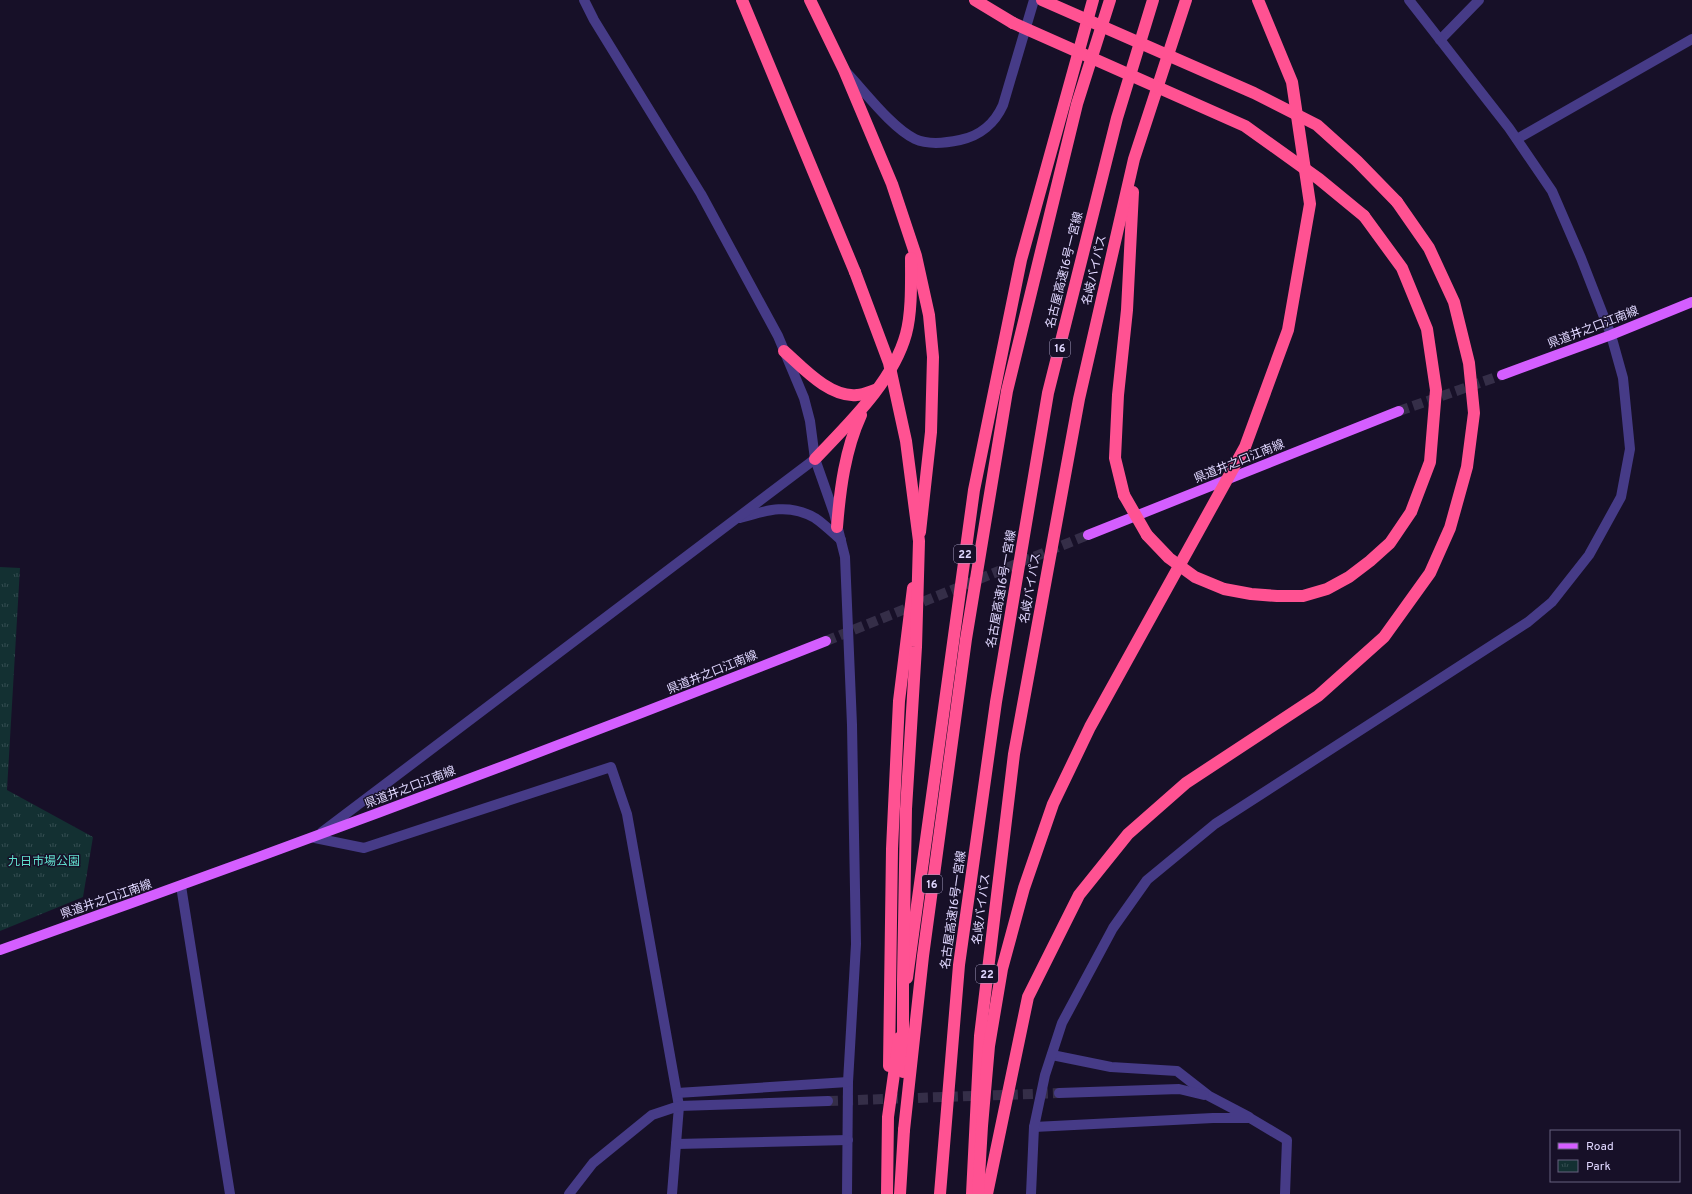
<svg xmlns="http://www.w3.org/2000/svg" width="1692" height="1194" font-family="Overpass,'Noto Sans JP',sans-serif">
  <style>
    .park { fill: url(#park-tufts) }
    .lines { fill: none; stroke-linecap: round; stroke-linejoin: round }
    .minor-tunnel { stroke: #352e48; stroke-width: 10; stroke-dasharray: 10 5; stroke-linecap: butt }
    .major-tunnel { stroke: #352e48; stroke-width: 10; stroke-dasharray: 10 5; stroke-linecap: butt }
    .minor { stroke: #463b87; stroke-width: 10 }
    .major { stroke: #d45eff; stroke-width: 10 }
    .highway { stroke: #ff5292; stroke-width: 12 }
    .highway-bridge { stroke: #ff5292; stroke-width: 12 }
    .labels { text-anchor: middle; stroke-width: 3; stroke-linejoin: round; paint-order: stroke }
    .shield { fill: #171028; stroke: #a49bbe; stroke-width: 1 }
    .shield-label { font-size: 11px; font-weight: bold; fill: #e0d7ff }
    .street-label { font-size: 12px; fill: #e0d7ff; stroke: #171028 }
    .park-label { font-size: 12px; fill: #61e1cf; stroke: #171028 }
  </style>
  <defs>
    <pattern id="park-tufts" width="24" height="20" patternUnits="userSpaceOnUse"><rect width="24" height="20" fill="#133032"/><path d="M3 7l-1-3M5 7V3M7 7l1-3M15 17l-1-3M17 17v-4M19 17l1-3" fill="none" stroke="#354d51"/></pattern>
  </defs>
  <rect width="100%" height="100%" fill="#171028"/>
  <path class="park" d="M0,567L20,568L7,790L93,837L83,897L0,931Z"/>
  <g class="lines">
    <path class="minor-tunnel" d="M828,1101L1059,1093"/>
    <g class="major-tunnel">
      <path d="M1399,411L1502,375"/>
      <path d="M826,641L1088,535"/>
    </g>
    <g class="minor">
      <path d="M584,0L594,20L701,194L778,336L804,398L810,421L815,459L834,513L845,557L852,725L856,944L848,1082L847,1194"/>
      <path d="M1440,40L1479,0"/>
      <path d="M847,73C865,92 892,128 915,139C928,145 946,143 960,140C980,136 995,123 1003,105L1034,0"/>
      <path d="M1517,139L1692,39"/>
      <path d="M740,518C767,510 789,503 815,518C824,524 833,533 841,540"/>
      <path d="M322,832L815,459"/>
      <path d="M315,838L364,848L611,767L627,814L679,1106L672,1194"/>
      <path d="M181,886L230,1194"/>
      <path d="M1052,1055L1111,1067L1177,1071L1209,1096L1249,1117"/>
      <path d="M677,1093L848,1082"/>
      <path d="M1059,1093L1179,1089L1204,1095"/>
      <path d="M1034,1127L1213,1118H1250L1287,1140L1285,1194"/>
      <path d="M676,1144L848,1140"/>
      <path d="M569,1194L593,1163L652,1115L679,1106L828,1101"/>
      <path d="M1031,1194L1034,1127L1045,1075L1062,1023L1113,928L1147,880L1215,824L1528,622L1552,602L1589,555L1621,497L1630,449L1623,378L1611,335L1581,258L1552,191L1509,128L1409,0"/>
    </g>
    <g class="major">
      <path d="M1502,375L1611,335L1692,302"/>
      <path d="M1088,535L1399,411"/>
      <path d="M0,950C277,852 553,749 826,641"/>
    </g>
    <g class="highway">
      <path d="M742,0L855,272"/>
      <path d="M810,0L844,70L892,184L916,256L929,315L933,357L931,432L920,532"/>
      <path d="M975,0L1013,23"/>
      <path d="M784,351C803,368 830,398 857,395C863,395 869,392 875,390"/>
      <path d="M815,459C848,424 893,382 906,334C912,312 911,281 911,258"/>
      <path d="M1124,495L1115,458L1118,395L1127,310L1133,192"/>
      <path d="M837,527C840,489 845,450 861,415"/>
      <path d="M1147,535L1169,558L1195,577L1224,589L1251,594L1277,596H1303L1327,589L1349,577L1370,561L1390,543L1411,512L1430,462L1436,390L1427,329L1402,268L1364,216"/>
      <path d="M907,978L974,490L1021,260L1093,0"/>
      <path d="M889,1066L892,849L899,701L913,588"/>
      <path d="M887,1194L888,1117L899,1038"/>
      <path d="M900,1194L904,1130"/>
      <path d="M972,1194L980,1036L1014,754L1079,399L1134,159L1186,0"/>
      <path d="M987,1194L1028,997L1079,895L1128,834L1186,783L1318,696L1384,637L1430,573L1450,528L1467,467L1474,413L1469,363L1454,302L1429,248L1397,202"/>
    </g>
    <g class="highway-bridge">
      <path d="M1042,0L1254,93L1317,125L1357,161L1397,202"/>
      <path d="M1013,23L1245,126L1319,179L1364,216"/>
      <path d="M855,272L889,363L906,441L919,541L916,647L906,809L903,980V1072"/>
      <path d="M1124,495L1147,535"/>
      <path d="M904,1130L923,956L966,639L1007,391L1077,104L1110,0"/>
      <path d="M940,1194L959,965L996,702L1048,393L1117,118L1153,0"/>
      <path d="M978,1194L982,1126L989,1046L1002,969L1024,888L1053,804L1090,727L1245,447L1288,330L1310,204L1292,82L1258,0"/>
    </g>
  </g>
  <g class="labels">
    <g class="shield">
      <rect x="1050" y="339" width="20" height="18" rx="3"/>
      <rect x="954" y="545" width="22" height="18" rx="3"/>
      <rect x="922" y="875" width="20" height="18" rx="3"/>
      <rect x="976" y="965" width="22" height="18" rx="3"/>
    </g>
    <g class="shield-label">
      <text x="1060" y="352">16</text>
      <text x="965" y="558">22</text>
      <text x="932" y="888">16</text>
      <text x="987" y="978">22</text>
    </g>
    <g class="street-label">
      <text transform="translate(1064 270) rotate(-76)" y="4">名古屋高速16号一宮線</text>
      <text transform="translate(1094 270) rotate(-77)" y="4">名岐バイパス</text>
      <text transform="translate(1593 327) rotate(-21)" y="4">県道井之口江南線</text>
      <text transform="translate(1239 461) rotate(-22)" y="4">県道井之口江南線</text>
      <text transform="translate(1030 588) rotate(-80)" y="4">名岐バイパス</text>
      <text transform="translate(1001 589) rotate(-80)" y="4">名古屋高速16号一宮線</text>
      <text transform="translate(712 672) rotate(-22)" y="4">県道井之口江南線</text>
      <text transform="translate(410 787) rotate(-21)" y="4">県道井之口江南線</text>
      <text transform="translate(106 899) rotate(-19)" y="4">県道井之口江南線</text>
      <text transform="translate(981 909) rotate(-83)" y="4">名岐バイパス</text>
      <text transform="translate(953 910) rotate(-82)" y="4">名古屋高速16号一宮線</text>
    </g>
    <g class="park-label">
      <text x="44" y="865">九日市場公園</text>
    </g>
  </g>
  <rect x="1550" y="1130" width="130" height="52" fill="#171028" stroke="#67607e"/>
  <rect x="1558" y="1143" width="20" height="6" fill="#d45eff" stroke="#67607e"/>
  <text x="1586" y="1150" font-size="12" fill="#e0d7ff">Road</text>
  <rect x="1558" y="1160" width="20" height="12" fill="url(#park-tufts)" stroke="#67607e"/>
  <text x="1586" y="1170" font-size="12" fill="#e0d7ff">Park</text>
</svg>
